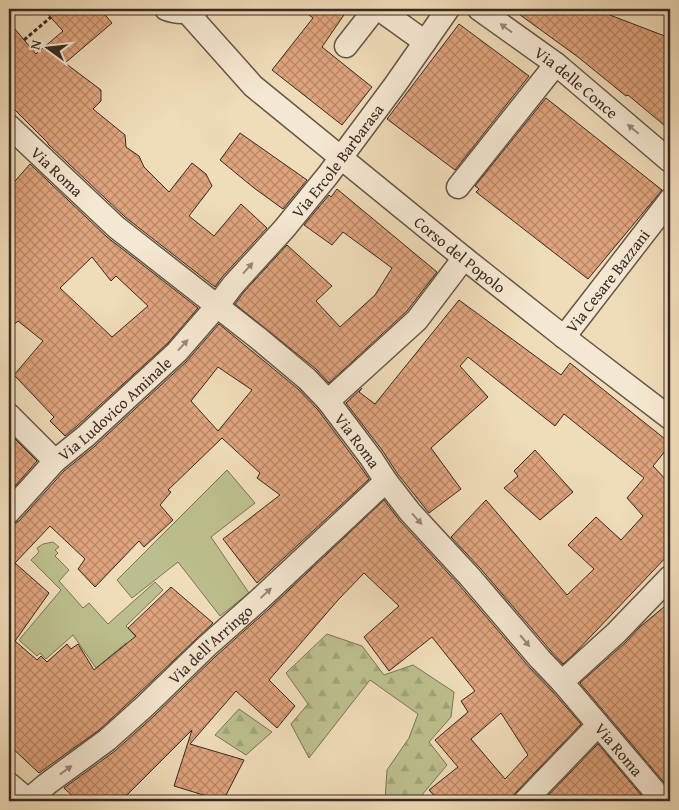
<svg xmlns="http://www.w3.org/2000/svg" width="679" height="810" font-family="'Gentium Book Plus',serif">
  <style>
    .forest { fill: url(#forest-firs); stroke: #7a7458 }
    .garden { fill: #bcbf8d; stroke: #7a7458 }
    .building { fill: url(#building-cross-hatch); stroke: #382923; fill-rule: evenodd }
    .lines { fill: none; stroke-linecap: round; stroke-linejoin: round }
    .minor-casing { stroke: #665648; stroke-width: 25 }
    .path { stroke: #382923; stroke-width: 3; stroke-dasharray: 4 2.5; stroke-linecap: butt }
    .minor { stroke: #f5e8d2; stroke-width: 22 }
    .oneway { fill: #96887a }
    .labels { text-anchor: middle; stroke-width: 4; stroke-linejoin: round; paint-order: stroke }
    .street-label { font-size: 16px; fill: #382923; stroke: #f5e8d2 }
  </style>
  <defs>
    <pattern id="forest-firs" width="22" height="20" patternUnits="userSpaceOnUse" patternTransform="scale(1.25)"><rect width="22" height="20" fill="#bcbf8d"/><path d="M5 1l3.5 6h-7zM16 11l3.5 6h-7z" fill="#a2a479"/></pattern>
    <pattern id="building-cross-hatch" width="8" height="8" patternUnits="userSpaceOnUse" patternTransform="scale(1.25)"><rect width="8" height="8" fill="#e0a47d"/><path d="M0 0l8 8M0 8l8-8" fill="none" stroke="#b78666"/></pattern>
  </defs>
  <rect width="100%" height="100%" fill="#f0dcb9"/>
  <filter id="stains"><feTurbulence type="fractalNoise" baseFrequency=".004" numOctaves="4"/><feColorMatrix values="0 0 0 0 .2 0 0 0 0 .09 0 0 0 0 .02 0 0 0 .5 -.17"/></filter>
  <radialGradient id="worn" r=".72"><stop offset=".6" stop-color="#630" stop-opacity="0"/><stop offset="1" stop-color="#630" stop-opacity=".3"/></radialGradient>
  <g class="forest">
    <path d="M327,634L362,646L384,675L413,665L454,692L451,717L429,742L447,765L417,801H385L387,770L409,738L418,714L370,680L309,758L291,724L308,704L286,673Z"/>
    <path d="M239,709L272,732L246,755L215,735Z"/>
  </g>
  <g class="garden">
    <path d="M227,470L255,503L211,537L249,593L220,616L178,562L132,598L117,580Z"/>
    <path d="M53,542L59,547L55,550L58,553L55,556L69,570L59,581L83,608L89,603L108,624L155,582L163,590L126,626L153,656L148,660L126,643L96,668L73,635L46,659L40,653L37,656L19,640L61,590L31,560L39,552L37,548L43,544Z"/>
  </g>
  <g class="building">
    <path d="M43,9H100L112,23L65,63L101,90V101L93,109L125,135L126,147L139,156L144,167L169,192L192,163L206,174L212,186L189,216L214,236L241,204L267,228L223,276L215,287L125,217L48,144V143L9,104V22L36,54L63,31Z"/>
    <path d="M301,9H348L322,47L372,87L342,125L272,70L313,18Z"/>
    <path d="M512,9H594L670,38V130L628,95L626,96L578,57Z"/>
    <path d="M459,24L529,76L455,170L387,119Z"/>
    <path d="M546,98L662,190L588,279L476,192L479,189L475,186Z"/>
    <path d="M240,133L307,180L283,209L254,188L220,160Z"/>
    <path d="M30,164L107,237L198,308L168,343L77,426L65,436L50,421L54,417L14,375L43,341L18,321L9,329V188ZM92,257L111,281L116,276L148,306L112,337L60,288Z"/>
    <path d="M337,189L437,272L407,311L329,383L316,369L235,304L243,293L287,245L332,286L316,301L340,327L375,295L392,268L343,232L332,245L304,225L329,195L331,197Z"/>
    <path d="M459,300L561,375L570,363L670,443V445L653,466L670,484V553L574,654L563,664L550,650L480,568L451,537L486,500L567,595L594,569L568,545L596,517L621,540L643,516L627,498L644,478L564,414L555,426L468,357L460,366L488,397L431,448L461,489L429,513L397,473L382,450L346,403L362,388L359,392L375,404Z"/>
    <path d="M219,324L298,389L318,410L360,466L369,479L257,583L223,539L280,495L257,478L260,473L222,438L168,490L171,492L160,505L173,520L144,547L139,541L95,587L78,569L85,559L50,526L15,563L49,593L15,641L37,660L41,656L47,662L67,644L71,649L78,644L94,670L136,636L128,628L171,587L213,623L136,696L99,730L39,773L9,745V525L13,524L19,521L64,471L95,446L186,362ZM218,367L252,390L218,431L191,401Z"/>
    <path d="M9,433L37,461L9,493Z"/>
    <path d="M535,450L573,492L540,520L504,488L518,476L514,471Z"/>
    <path d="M384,500L400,521L460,586L530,668L552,691L581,724L516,792L512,797V801H439L429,790L458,767L435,740L468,712L461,701L475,691L432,637L389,671L364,637L399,606L364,573L338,600L269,680L295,706L277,728L236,691L190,744L244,760L223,801L174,786L192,730L125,797L102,801H78L64,788L115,751L154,716L216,656L270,608ZM501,713L528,755L505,779L471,739Z"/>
    <path d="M670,602V786L668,787L580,683L625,643L641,626Z"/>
    <path d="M598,744L646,801H543Z"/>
  </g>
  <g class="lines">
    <g class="minor-casing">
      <g id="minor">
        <path d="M166,9C177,13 185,13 197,9"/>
        <path d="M379,9L425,42"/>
        <path id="s1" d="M479,9L556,64L670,161"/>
        <path id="s2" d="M187,12L253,86L464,258L564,337L670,418"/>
        <path d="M346,46L375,9"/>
        <path id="s3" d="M9,126L116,227L258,338L307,379L328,401L371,458L386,481L410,512L470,577L540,659L562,682L663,801"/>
        <path d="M458,187L556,64"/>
        <path id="s4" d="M564,337L670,200"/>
        <path d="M328,401L417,320L464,258"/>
        <path d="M9,415L55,461"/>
        <path id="s5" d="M9,512L55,461L86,436L177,352L217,306L233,285L284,229L328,175L395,85L448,9"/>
        <path d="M562,682L616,633L670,577"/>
        <path d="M9,784L29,801"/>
        <path id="s6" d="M28,800L47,784L107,740L145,706L207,646L261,598L386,481"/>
        <path d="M525,801L598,725"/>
      </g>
    </g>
    <path class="path" d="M24,40L51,17"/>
    <use href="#minor" class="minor"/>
  </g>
  <defs><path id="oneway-solid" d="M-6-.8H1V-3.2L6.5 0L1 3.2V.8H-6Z" transform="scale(1.25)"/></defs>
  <g class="oneway">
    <use href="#oneway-solid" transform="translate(506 28) rotate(-144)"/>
    <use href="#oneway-solid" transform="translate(633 129) rotate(-140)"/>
    <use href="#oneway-solid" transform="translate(248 268) rotate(-48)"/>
    <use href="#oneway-solid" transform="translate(183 345) rotate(-48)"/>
    <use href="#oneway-solid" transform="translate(417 519) rotate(48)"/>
    <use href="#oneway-solid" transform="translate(266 593) rotate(-43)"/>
    <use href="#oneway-solid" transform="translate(525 641) rotate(50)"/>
    <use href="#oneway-solid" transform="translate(66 770) rotate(-36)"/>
  </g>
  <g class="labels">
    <g class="street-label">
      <text dy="6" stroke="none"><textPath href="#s1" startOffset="122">Via delle Conce</textPath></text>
      <text dy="6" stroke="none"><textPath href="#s5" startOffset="482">Via Ercole Barbarasa</textPath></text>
      <text dy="6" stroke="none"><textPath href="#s3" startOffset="66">Via Roma</textPath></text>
      <text dy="6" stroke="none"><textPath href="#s2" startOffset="366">Corso del Popolo</textPath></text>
      <text dy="6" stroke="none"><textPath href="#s4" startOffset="71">Via Cesare Bazzani</textPath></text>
      <text dy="6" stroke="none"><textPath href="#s5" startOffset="148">Via Ludovico Aminale</textPath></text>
      <text dy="6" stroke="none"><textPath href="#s3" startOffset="471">Via Roma</textPath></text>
      <text dy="6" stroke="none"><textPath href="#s6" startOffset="240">Via dell'Arringo</textPath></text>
      <text dy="6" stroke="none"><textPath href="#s3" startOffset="876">Via Roma</textPath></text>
    </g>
  </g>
  <rect width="679" height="810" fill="none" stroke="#f0dcb9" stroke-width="30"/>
  <rect x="10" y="10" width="659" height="790" fill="none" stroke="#382923" stroke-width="2.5"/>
  <rect x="15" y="15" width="649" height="780" fill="none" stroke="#382923"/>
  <g transform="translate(48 48) rotate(285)" stroke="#f5e8d2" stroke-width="4" paint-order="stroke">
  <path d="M0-4L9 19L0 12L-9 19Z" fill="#382923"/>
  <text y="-8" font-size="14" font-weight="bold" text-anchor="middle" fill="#382923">N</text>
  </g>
  <rect width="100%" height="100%" filter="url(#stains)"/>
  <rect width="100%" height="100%" fill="url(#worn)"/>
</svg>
